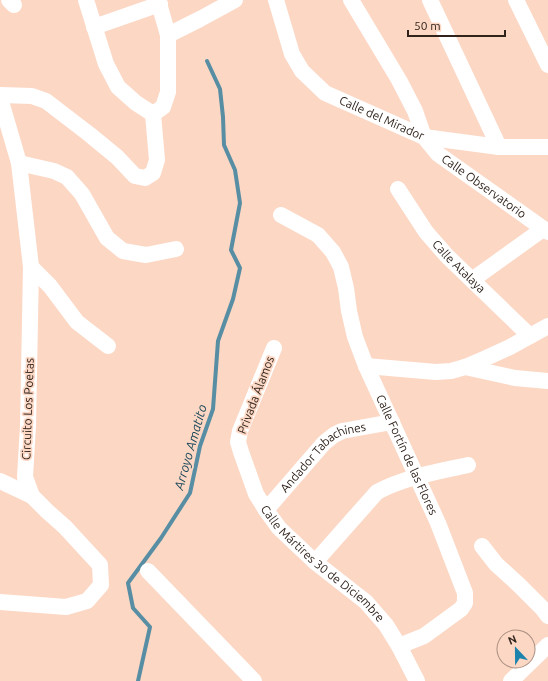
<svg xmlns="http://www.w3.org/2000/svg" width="548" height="681" font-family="Ubuntu,sans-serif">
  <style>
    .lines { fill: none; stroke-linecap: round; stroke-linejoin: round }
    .stream { stroke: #588ea3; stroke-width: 4 }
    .minor { stroke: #fff; stroke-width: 16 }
    .labels { text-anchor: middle; stroke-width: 3.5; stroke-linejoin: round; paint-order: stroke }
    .street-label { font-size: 12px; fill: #30231c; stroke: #fcd7c4 }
    .water-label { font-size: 13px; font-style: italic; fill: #1c4a5b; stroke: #fcd7c4 }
  </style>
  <rect width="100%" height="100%" fill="#fcd7c4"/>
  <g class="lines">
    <path class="stream" d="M138,681L150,627L133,608L128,583L161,538L190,493L200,446L213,409L218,341L233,299L240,268L231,250L240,203L235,170L224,145L223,117L220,89L207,61"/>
    <g class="minor">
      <path d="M9,0L14,5"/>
      <path d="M86,0L106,64L118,87L136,103L153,114"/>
      <path id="s1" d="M276,0L292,54L302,71L325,93L424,137L499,147H548"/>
      <path id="s2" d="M351,0L399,80L415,111L424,137L438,154L548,232"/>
      <path d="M430,0L499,147"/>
      <path d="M516,0L548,65"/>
      <path d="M94,27L160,4"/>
      <path d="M168,35L200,19L235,0"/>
      <path d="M0,95L32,96L46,101L89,134L117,157L135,176L145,178L153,173L157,160L153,114"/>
      <path d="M0,98L19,163L31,267L28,426L25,477L32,496L47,511L65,527L100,565L101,585L87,601L66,607L0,602"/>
      <path d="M153,114L163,107L168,92V35L158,0"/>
      <path d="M19,163L54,171L67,177L82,194L107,238L123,251L146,255L176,249"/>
      <path id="s3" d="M398,189L426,232L447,256L530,336"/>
      <path id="s4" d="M281,215L318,235L333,252L341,267L346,288L349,311L355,337L366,366L438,523L465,593V603L461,609L424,636L399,646"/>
      <path d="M31,267L50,286L77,322L108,346"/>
      <path d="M472,280L543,229"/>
      <path id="s5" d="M274,348L240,431L238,442L241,452L256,494L266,510L279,528L315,562L366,602L386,625L399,646L417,681"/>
      <path d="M366,366L436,372L451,371L465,367L486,358L510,347L548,326"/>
      <path d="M465,367L515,378L548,381"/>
      <path d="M0,481L32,496"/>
      <path id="s6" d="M266,510L324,443L334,435L342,431L392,422"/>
      <path d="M482,546L496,564L519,585L542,608L548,616"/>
      <path d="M315,562L377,492C405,477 437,472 468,465"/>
      <path d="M148,571L254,681"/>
      <path d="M511,681L548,645"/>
    </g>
  </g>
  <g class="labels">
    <g class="street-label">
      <text dy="4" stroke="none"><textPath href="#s1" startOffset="170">Calle del Mirador</textPath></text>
      <text dy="4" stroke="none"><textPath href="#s2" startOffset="234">Calle Observatorio</textPath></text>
      <text dy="4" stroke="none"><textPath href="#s3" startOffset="99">Calle Atalaya</textPath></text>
      <text transform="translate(256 395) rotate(-69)" y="4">Privada Álamos</text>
      <text transform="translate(28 409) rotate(-88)" y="4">Circuito Los Poetas</text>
      <text dy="4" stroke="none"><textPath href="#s4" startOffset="282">Calle Fortín de las Flores</textPath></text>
      <text dy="4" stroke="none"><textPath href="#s6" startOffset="80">Andador Tabachines</textPath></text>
      <text dy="4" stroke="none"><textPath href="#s5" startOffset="253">Calle Mártires 30 de Diciembre</textPath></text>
    </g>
    <g class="water-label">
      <text transform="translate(190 447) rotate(-74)" y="5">Arroyo Amatito</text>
    </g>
  </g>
  <g transform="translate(516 649) rotate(338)"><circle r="19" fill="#fcd7c4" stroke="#aa8f81"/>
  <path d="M0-3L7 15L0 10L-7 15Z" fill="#1c83ad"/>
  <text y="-6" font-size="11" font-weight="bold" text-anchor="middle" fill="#30231c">N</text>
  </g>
  <path d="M408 30v6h97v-6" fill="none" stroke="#30231c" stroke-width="2"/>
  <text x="414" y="30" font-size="12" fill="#30231c" stroke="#fcd7c4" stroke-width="3" paint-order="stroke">50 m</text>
</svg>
